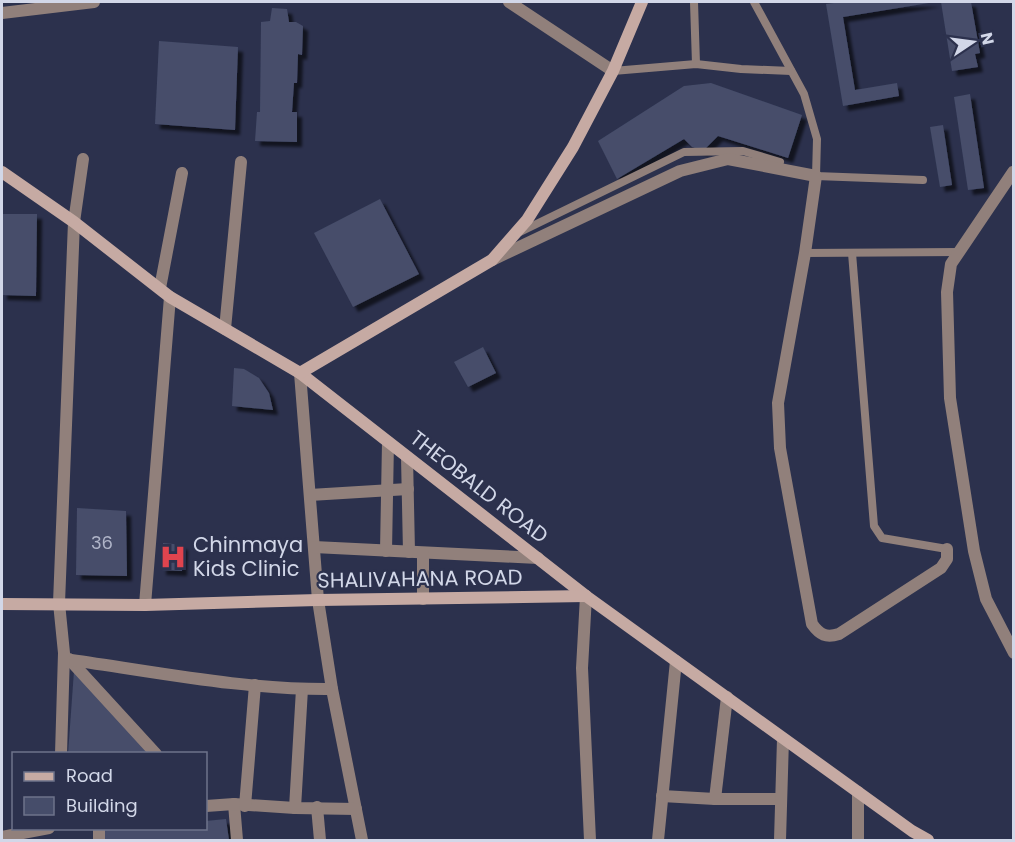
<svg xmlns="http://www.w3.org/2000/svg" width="1015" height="842" font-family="Poppins,sans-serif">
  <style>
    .building { fill: #464d6a; filter: url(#shadow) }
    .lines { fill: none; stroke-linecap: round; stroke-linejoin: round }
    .lane { stroke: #91807b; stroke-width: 8 }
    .street { stroke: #91807b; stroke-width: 12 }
    .secondary { stroke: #c6aaa3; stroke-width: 12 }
    .labels { text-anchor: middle; stroke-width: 4.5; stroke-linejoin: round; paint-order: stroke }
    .number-label { font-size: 18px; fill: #afb4c8 }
    .street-label { font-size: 21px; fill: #d2d7e8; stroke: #2c314d }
    .poi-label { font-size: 21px; fill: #d2d7e8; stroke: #2c314d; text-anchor: start }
  </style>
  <defs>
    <filter id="shadow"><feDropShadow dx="5" dy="5" stdDeviation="1.5" flood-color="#0009"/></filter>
  </defs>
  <rect width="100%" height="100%" fill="#2c314d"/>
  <g class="building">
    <path d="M841,2H935L843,17L855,90L897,83L899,96L843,106L826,4Z"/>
    <path d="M941,2H971L980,53L975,54L978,67L952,71Z"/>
    <path d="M272,8L287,9L289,22H296L303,26L302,55L298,54L297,83H294L292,112H297V142L255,141L257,112H260L261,22L270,21Z"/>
    <path d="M159,41L238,47L235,130L155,124Z"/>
    <path d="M711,83L802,115L788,158L718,136L703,151L692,147L684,139L617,179L598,141L684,86Z"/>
    <path d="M970,94L984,188L968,190L954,97Z"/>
    <path d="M943,125L952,185L940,187L930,127Z"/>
    <path d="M380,199L419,274L353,307L314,233Z"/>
    <path d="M2,214H37L36,296L2,295Z"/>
    <path d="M483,347L496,373L468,387L454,362Z"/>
    <path d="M234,368L244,369L259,378L269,393L273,410L232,406Z"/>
    <path d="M77,508L126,511L127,576L76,575Z"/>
    <path d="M163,543L183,545L182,571L161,570Z"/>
    <path d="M74,671L150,754H68Z"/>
    <path d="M226,819L229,840H103V829L206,828V821Z"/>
  </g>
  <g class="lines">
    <g class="lane">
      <path d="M694,2L696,64"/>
      <path d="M754,2L804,94L817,139L816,176L923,180"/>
      <path d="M613,71L696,64L741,69L791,71"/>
      <path d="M520,232L684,152L743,151L780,162"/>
      <path d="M805,253L959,252"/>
      <path d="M852,253L874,526L882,538L947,549"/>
    </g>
    <g class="street">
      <path d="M509,2L613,71"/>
      <path d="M2,13L94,2"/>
      <path d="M1013,172L951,264L947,292L950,398L974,551L986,599L1014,653"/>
      <path d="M492,260L680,171L728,159L816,176L805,253L778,403L780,448L812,624C820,635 826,638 839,634L941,568L947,559V549"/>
      <path d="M160,288L182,173"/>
      <path d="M225,329L241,162"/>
      <path d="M300,373L318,600L332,689L362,840"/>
      <path d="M407,457L409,552"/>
      <path d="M310,495L408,489"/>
      <path d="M314,547L538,558"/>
      <path d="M386,551L388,442"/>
      <path d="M423,553V599"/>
      <path d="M586,596L582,668L590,840"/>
      <path d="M145,605L170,297"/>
      <path d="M69,659L156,754"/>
      <path d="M71,660C157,672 245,690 332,689"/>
      <path d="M61,754L64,653L59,603L74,222L83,159"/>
      <path d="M662,796L715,799H781"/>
      <path d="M715,799L727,697"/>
      <path d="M234,804L237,840"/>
      <path d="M206,806L234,804L295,808L356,809"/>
      <path d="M245,806L255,685"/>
      <path d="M317,807L320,840"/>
      <path d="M295,808L302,689"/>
      <path d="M2,837L49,828"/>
      <path d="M99,840V828"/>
      <path d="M658,840L676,661"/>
      <path d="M780,840L783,739"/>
      <path d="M858,840V792"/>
    </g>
    <g class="secondary">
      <path d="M2,172L74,222L170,297L300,373L586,596L912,831L928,840"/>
      <path d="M300,373L492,260L527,220L573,147L613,71L642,2"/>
      <path d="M2,604L145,605L318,600L586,596"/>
    </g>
  </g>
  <defs>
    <g id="hospital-bare" transform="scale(2.07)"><path d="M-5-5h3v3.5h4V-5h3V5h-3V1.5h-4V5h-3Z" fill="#e0444e" stroke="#2c314d" stroke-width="2.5" paint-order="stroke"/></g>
  </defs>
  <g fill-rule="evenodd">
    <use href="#hospital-bare" x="173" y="557"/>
  </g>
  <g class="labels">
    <g class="number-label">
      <text x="102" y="549">36</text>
    </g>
    <g class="street-label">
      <text transform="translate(479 487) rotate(38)" y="7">THEOBALD ROAD</text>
      <text transform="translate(420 579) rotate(-1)" y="7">SHALIVAHANA ROAD</text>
    </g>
    <g class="poi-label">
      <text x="193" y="552">Chinmaya<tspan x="193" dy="24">Kids Clinic</tspan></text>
    </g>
  </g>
  <rect width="1015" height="842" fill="none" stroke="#d2d7e8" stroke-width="6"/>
  <rect x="12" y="752" width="195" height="78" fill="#2c314d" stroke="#6e738b" stroke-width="1.5"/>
  <rect x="24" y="772" width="30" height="9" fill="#c6aaa3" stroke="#6e738b" stroke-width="1.5"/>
  <text x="66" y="782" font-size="18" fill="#d2d7e8">Road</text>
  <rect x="24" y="797" width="30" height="18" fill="#464d6a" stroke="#6e738b" stroke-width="1.5"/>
  <text x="66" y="812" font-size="18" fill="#d2d7e8">Building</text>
  <g transform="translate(973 42) rotate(77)" stroke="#2c314d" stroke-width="4.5" paint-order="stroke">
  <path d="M0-4.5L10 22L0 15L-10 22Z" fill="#d2d7e8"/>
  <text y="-9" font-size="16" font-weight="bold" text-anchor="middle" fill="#d2d7e8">N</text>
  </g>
</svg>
